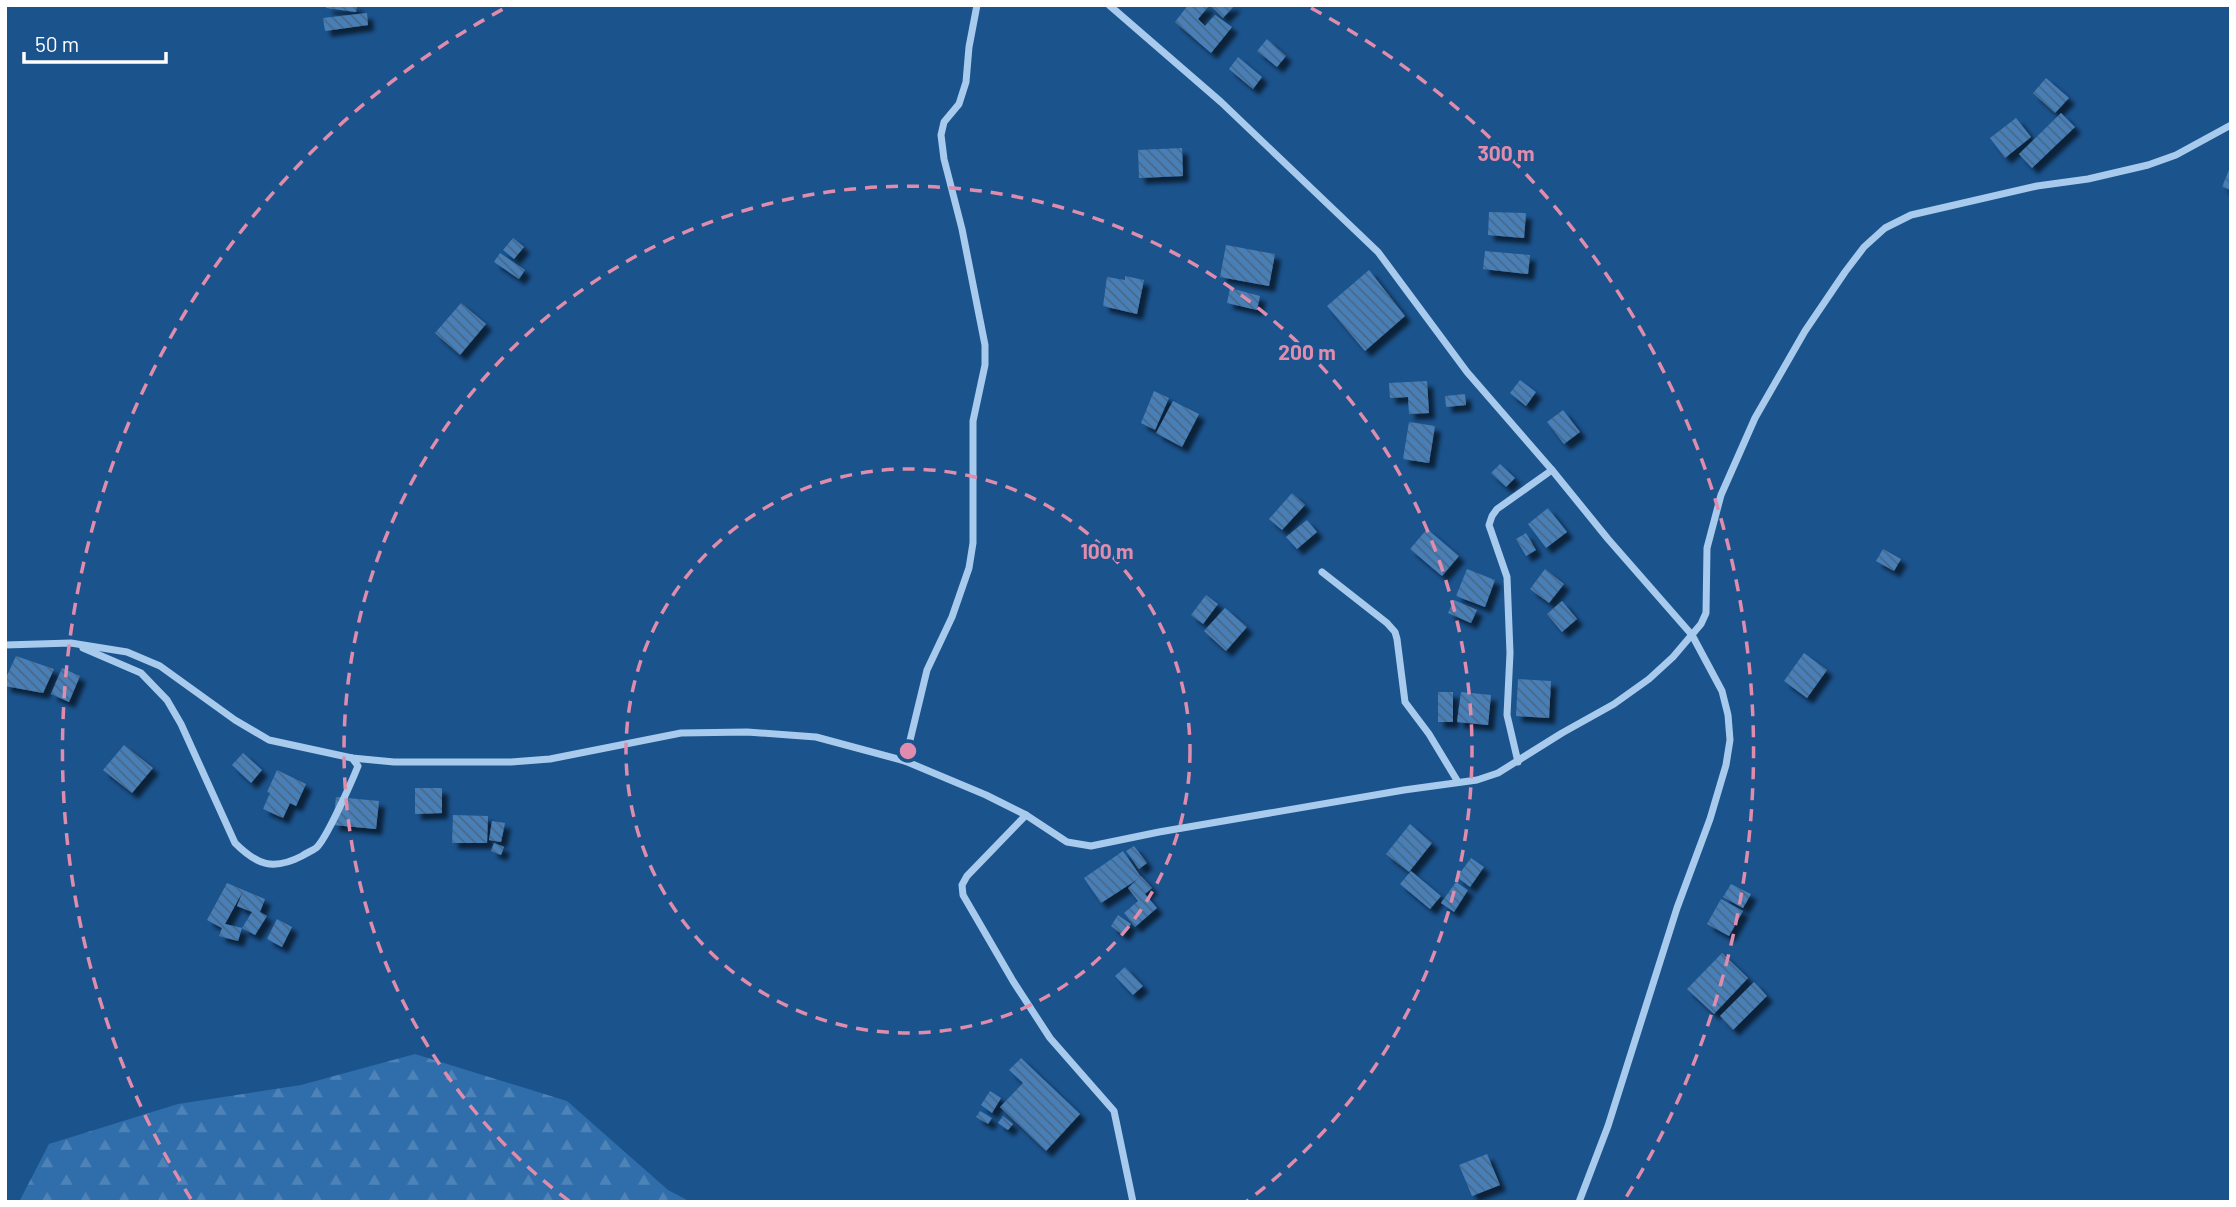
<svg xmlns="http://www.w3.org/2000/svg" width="2236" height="1207" font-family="Barlow,sans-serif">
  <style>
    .forest { fill: url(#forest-firs) }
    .building { fill: url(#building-back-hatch); filter: url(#shadow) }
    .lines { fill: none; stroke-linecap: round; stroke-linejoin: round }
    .street { stroke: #a8cbed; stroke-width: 7 }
    .ring { fill: none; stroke: #e08cad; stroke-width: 3.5; stroke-dasharray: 12 9 }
    .centre { fill: #e08cad; stroke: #1b538d; stroke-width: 3.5 }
    .ring-label { font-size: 21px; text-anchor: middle; font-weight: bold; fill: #e08cad; stroke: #1b538d; stroke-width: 6; stroke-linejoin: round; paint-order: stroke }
  </style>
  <defs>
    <pattern id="forest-firs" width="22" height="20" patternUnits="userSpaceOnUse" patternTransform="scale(1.75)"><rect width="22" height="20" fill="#2f6dab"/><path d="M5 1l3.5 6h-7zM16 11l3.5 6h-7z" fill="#4e83b8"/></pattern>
    <pattern id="building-back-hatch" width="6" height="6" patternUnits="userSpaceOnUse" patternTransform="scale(1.75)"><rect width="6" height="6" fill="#487fb7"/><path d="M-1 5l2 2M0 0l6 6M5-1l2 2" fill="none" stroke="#4a6887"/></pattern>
    <filter id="shadow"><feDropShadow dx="6" dy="6" stdDeviation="2" flood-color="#0009"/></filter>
  </defs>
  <rect width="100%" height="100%" fill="#1b538d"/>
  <path class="forest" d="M415,1054L567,1101L668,1190L691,1202H19L49,1144L178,1104L301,1085Z"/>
  <g class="building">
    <path d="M327,5H357L356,12L326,8Z"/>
    <path d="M1188,5H1206L1208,7L1198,19L1205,26L1215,15L1232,27L1211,53L1175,22Z"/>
    <path d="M1210,5H1235L1223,18Z"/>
    <path d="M367,13L368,25L325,31L323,18Z"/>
    <path d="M1267,39L1286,56L1277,67L1257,51Z"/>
    <path d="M1238,57L1262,77L1253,89L1229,69Z"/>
    <path d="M2046,78L2069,98L2055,113L2033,93Z"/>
    <path d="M2061,113L2075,127L2032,168L2019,154Z"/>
    <path d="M2016,118L2031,137L2005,158L1990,138Z"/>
    <path d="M1182,148L1183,176L1139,178L1138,150Z"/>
    <path d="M2231,165V190L2222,187Z"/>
    <path d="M1489,212L1526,213L1524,238L1488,235Z"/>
    <path d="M513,238L524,247L514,259L503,250Z"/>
    <path d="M1226,245L1275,254L1269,286L1220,277Z"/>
    <path d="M1485,251L1530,255L1528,274L1483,269Z"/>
    <path d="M500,253L525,270L519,279L494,262Z"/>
    <path d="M1369,270L1405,316L1365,351L1327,306Z"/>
    <path d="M1125,276L1144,280L1137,314L1103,306L1107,277L1125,280Z"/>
    <path d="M1230,288L1260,296L1257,310L1227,303Z"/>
    <path d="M461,303L486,324L460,355L435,333Z"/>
    <path d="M1520,380L1536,392L1526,406L1510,393Z"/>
    <path d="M1427,381L1429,413L1409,414L1408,397L1390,398L1389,383Z"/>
    <path d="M1154,391L1169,398L1155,430L1141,423Z"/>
    <path d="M1465,394L1466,405L1446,407L1445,396Z"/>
    <path d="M1173,401L1199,414L1182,447L1156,433Z"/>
    <path d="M1563,410L1580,432L1564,444L1547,422Z"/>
    <path d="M1409,422L1435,426L1429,463L1403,459Z"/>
    <path d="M1500,464L1515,478L1506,487L1491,473Z"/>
    <path d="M1292,493L1305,505L1282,530L1269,519Z"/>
    <path d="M1548,508L1567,532L1546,548L1528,524Z"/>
    <path d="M1307,520L1317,532L1297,549L1286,537Z"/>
    <path d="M1427,529L1459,556L1442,576L1410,549Z"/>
    <path d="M1526,533L1536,550L1526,556L1516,539Z"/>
    <path d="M1883,549L1901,559L1894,571L1876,561Z"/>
    <path d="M1467,569L1495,580L1485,607L1456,596Z"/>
    <path d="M1545,569L1564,584L1549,603L1530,589Z"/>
    <path d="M1206,595L1218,604L1203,624L1191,615Z"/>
    <path d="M1454,600L1477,610L1471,623L1448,613Z"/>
    <path d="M1562,601L1577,619L1562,632L1547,614Z"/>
    <path d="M1225,608L1247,627L1226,651L1204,631Z"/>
    <path d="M1804,653L1827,670L1807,698L1784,681Z"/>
    <path d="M16,656L54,669L43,693L5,686V680Z"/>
    <path d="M62,668L80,676L69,702L51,694Z"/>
    <path d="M1518,679L1551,681L1549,718L1516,716Z"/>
    <rect x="1438" y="692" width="15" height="30"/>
    <path d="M1461,692L1491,695L1488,725L1457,722Z"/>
    <path d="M124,745L153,768L132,793L103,770Z"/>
    <path d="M243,753L262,770L251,783L232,765Z"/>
    <path d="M277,770L306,784L296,806L290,803L283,818L263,809L270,793L267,792Z"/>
    <path d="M415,788H442V813L415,814Z"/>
    <path d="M336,797L379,801L376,829L333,825Z"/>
    <path d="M453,815L488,816L487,843H452Z"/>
    <path d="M492,821L505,823L501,842L489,840Z"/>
    <path d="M1410,824L1432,843L1409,872L1386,854Z"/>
    <path d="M494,843L504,847L501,855L491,851Z"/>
    <path d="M1134,846L1147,863L1139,869L1126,851Z"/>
    <path d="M1123,851L1141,877L1101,903L1084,878Z"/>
    <path d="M1471,858L1484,867L1470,887L1457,877Z"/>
    <path d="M1411,871L1441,896L1430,909L1400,884Z"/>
    <path d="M1141,876L1152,888L1145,894L1157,908L1135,927L1124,913L1138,901L1128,888Z"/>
    <path d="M1456,882L1468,890L1454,912L1441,903Z"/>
    <path d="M227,883L265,899L260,912L267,916L255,935L242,928L252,912L237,906L243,891L225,924L242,928L238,941L219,936L222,928L207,920Z"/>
    <path d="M1731,884L1751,894L1743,908L1723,897Z"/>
    <path d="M1721,899L1743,911L1729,936L1707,924Z"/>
    <path d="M1118,915L1131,924L1123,935L1111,926Z"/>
    <path d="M277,919L292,927L282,947L267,939Z"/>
    <path d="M1722,953L1748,978L1714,1014L1687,989Z"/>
    <path d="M1125,967L1143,986L1133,995L1115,976Z"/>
    <path d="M1754,982L1767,996L1733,1030L1720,1016Z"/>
    <path d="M1021,1058L1080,1114L1046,1151L1000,1107L1023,1083L1009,1070Z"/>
    <path d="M990,1091L1001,1098L992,1113L981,1105Z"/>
    <path d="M980,1111L992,1118L988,1124L976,1117Z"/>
    <path d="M1003,1116L1013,1124L1008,1130L998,1123Z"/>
    <path d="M1487,1154L1500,1185L1472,1196L1459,1165Z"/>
  </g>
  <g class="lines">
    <g class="street">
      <path d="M1109,5L1221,102L1378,252L1467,372L1552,470L1608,539L1692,635L1722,691L1728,715L1730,740L1726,765L1710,819L1677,908L1608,1126L1579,1202"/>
      <path d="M1322,572L1387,623L1395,632L1397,639L1405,702L1429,734L1458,782"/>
      <path d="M5,645L71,643L127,652L160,666L235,720L269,740L352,758L394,762H511L550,759L681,733L747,732L816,737L905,761L986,795L1026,815L1067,842L1091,846L1159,832L1404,790L1477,780L1498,773L1562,733L1614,704L1649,679L1673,657L1701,624L1706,613L1707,548L1721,495L1755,418L1805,331L1845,272L1864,247L1885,228L1911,215L2037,186L2088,179L2148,165L2176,155L2231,125"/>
      <path d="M83,648L141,673L167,700L181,724L235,843C257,865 273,871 302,856C306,853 312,851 316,848C326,840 352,781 358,766L352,758"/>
      <path d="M905,761L927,670L952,617L969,568L973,543V421L985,365V345L962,229L944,159L941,135L944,122L959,104L966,82L969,47L977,5"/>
      <path d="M1518,762L1507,715L1510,653L1507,577L1489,525L1492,516L1497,509L1552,470"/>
      <path d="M1026,815L967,876L962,885L963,895L1013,981L1050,1038L1114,1111L1133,1202"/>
    </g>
  </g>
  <g class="ring">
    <circle cx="908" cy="751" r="282"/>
    <path d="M569 1201A564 564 0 1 1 1247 1201"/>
    <path d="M191 1199A845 845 0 0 1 505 8M1311 8A845 845 0 0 1 1625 1199"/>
  </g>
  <circle cx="908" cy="751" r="10" class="centre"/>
  <g class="ring-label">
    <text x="1506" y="161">300 m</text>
    <text x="1307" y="360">200 m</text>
    <text x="1107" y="559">100 m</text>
  </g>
  <rect width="2236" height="1207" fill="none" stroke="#ffffff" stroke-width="14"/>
  <path d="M24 52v10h142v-10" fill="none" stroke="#ffffff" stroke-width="3.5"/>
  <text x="35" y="52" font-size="21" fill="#ffffff" stroke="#1b538d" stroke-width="5" paint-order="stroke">50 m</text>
</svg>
